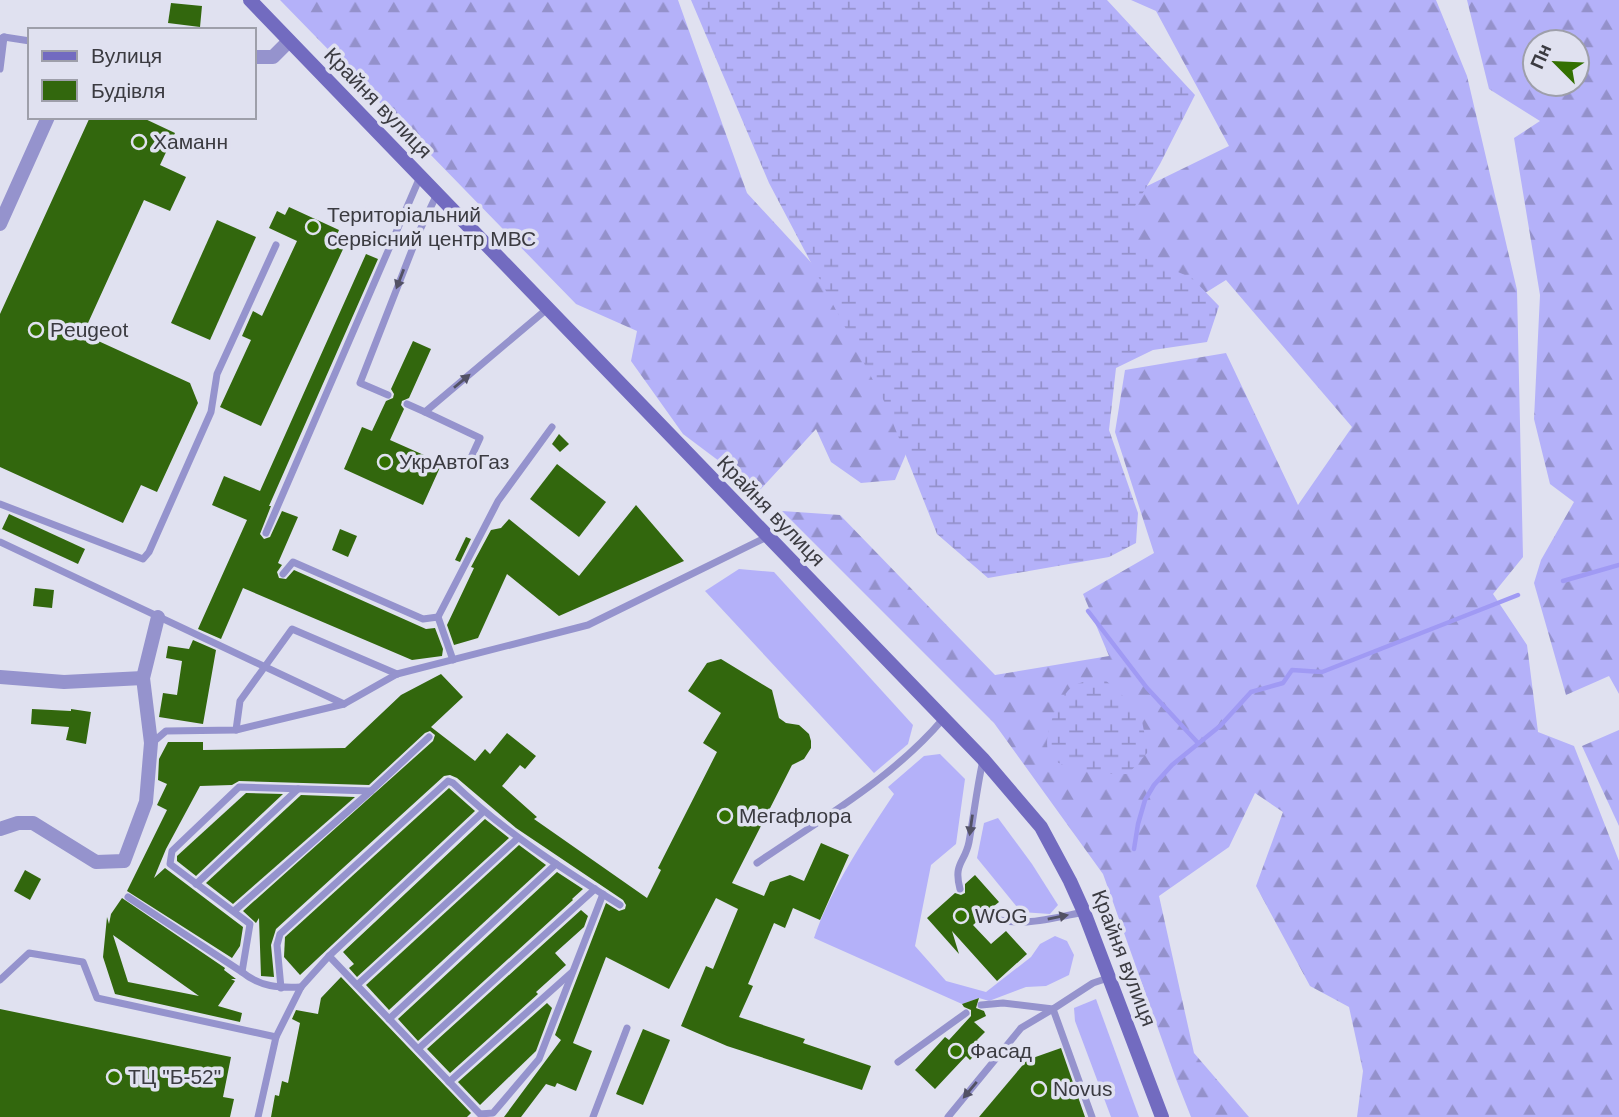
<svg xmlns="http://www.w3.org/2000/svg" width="1619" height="1117" font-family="Helvetica,sans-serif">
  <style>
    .grass { fill: #b4b1f9 }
    .forest { fill: url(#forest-firs); fill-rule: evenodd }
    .wetland { fill: url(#wetland-marsh) }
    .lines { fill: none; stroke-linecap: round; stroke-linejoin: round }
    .stream { stroke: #a09af4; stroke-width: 4.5 }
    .building { fill: #32670d; fill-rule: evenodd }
    .lane { stroke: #9593cd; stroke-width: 7 }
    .street { stroke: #9593cd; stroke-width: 14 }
    .secondary { stroke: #726bc0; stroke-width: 14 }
    .oneway { fill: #525164 }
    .poi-dot { fill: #337001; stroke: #e0e1f0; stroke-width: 2.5 }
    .labels { text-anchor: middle; stroke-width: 7; stroke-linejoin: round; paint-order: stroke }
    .street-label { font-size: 21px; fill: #3b3b41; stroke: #e0e1f0 }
    .poi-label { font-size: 21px; fill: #3b3b41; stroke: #e0e1f0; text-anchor: start }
  </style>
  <defs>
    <pattern id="forest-firs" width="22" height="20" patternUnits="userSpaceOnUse" patternTransform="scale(1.75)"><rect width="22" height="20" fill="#b4b1f9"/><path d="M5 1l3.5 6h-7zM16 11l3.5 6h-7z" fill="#9491cb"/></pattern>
    <pattern id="wetland-marsh" width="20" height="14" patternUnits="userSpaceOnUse" patternTransform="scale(1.75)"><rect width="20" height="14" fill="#b4b1f9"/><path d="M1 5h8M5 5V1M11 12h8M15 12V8" fill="none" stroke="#9491cb"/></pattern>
  </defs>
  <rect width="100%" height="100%" fill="#e0e1f0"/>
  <g class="grass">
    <path d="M739,569L774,572L913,725L908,744L874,773L705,591Z"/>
    <path d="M940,754L965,779L956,844L931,865L915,946L946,981L986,992L1031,957L1040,944L1055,936L1067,941L1074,955L1069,975L1046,986L1026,987L989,1001L979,998L962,1004L814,938C830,890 866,836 894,794L888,787L924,756Z"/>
    <path d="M998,818L1032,864L1058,905L1050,914L1021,912L977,858L984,823Z"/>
    <path d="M1096,999L1139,1117H1111L1075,1021L1074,1008Z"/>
  </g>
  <g class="forest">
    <path d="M280,0H678L747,193L819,271L911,442L895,480L861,483L831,462L816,429L759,491L683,434L631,361L637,331L576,304Z"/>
    <path d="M1131,0H1436L1467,76L1517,290L1523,557L1493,594L1527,645L1538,732L1574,746L1619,861V1117H1357L1363,1071L1349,1007L1310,986L1256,886L1283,812L1255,793L1229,847L1159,896L1194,1053L1249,1117H1191L1176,1079L1103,874L994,723L782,511L840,515L995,675L1109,656L1083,594L1154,553L1115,432L1125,370L1226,353L1298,505L1352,427L1226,280L1091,364L1051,233L1229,146L1156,11Z"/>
    <path d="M1467,0H1619V694L1609,676L1566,695L1534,583L1541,560L1574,502L1550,484L1534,419L1540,295L1514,138L1540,121L1489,89ZM1577,42V84H1535V42Z"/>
    <path d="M1619,730V826L1582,746Z"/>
  </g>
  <g class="wetland">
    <path d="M691,0H1107L1195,95L1160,164L1131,213L1138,255L1192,278L1219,306L1207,342L1153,350L1116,368L1109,430L1138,513L1136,543L1109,557L988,578L937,534L885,403L769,183Z"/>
    <path d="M1102,677L1125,698L1142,721L1148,752L1128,774C1105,774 1074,774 1054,760C1036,747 1057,699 1072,687C1079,682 1094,679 1102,677Z"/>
  </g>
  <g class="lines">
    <g class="stream">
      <path d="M1563,581L1619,565"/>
      <path d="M1088,611L1147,688L1198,743"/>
      <path d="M1134,849L1138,824L1145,800L1154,785L1172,765L1220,726L1251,692L1283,683L1292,670L1322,672L1518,595"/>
    </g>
  </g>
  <g class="building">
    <path d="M171,3L202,6L200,27L168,23Z"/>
    <path d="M90,117H141L175,133L160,165L186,177L170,211L144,200L83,334L190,383L198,403L157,492L141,485L123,523L0,467V314Z"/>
    <path d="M289,207L339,230L334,242L344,247L261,426L220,407L251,340L242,336L253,311L262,316L297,241L269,228L277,211L285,215Z"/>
    <path d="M217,220L256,237L210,340L171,323Z"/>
    <path d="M366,254L378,259L269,506H271L260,534L264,539L270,537L282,511L298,517L278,563L282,565L277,572L279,578L286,579L294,570L426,629L435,628L443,649L442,656L412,660L243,588L221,639L198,629L247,520L212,505L224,476L260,491Z"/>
    <path d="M413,341L431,349L409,398L402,401L401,405L404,409L390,440L442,463L423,505L344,469L362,427L372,431L386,401L393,398L394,394L391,389Z"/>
    <path d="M559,434L569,444L560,452L552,444Z"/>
    <path d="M557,464L606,502L579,537L530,499Z"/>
    <path d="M636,505L684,561L559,616L507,574L478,638L454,645L447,625L474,568L471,567L491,530L501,528L509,519L579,576Z"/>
    <path d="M9,514L85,549L78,564L2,529Z"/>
    <path d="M340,529L357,536L348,557L332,550Z"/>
    <path d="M466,537L471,539L460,562L455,560Z"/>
    <path d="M35,588L54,590L52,608L33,606Z"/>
    <path d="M193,640L216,650L203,724L159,717L163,693L177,695L182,661L166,658L168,646L189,649Z"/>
    <path d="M721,659L772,690L779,718L786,723L799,725L809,734L811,741V748L804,759L792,765L732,883L764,896L770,882L790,875L804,881L821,843L849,855L820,920L793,908L785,928L774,923L748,984L753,986L739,1017L805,1039L803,1043L871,1066L862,1090L727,1046L681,1026L706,966L713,969L738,909L716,898L669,989L606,957L573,1043L592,1051L576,1091L557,1083L555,1087L546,1084L521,1117H504L561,1040L555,1035L606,903L619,911L625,909L626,905L623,900L516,828L457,778L450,775L444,776L276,929L271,945L274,977L261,976L259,918L256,923L243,911L433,741L435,735L430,731L425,733L369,785L239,781L232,785L200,786L166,849L154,878L165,868L243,927L240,946L232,958L127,891L167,810L157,805L167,784L158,780L159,759L168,742H203V750L345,748L401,695L441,674L463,697L431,727L475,761L485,749L490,754L507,733L536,756L525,769L520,765L502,786L537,817L534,819L647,898L661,870L658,868L717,752L703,743L721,713L688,691L707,663Z"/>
    <path d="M32,709L71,711V709L91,712L86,744L66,740L69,727L31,724Z"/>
    <path d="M449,788L475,811L300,975L284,957L285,937Z"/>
    <path d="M246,793L283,794L196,876L177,861V856Z"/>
    <path d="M301,795L355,797L233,904L206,883Z"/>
    <path d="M485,819L509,838L357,977L349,968L354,964L343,952Z"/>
    <path d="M519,845L546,865L389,1010L366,985Z"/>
    <path d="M25,870L41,879L30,900L14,891Z"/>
    <path d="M557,872L583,889L572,899L573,900L418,1041L398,1019Z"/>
    <path d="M975,875L999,902L989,910L979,911L980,919L973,925L991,944L1006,931L1027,954L997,981L952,931L959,954L927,918L955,893L961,895L965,893V884Z"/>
    <path d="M122,898L225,968L224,970L236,979H231L235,981L218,1006L242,1013L240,1022L115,994L103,957L107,917L109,924L111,914ZM113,935L199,996L128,982Z"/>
    <path d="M581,910L588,916L584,927L555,953L566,965L536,992L538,994L450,1073L427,1049Z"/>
    <path d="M341,977L471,1113L467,1117H271L275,1095L279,1096L282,1081L288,1083L300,1023L292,1019L296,1010L318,1014L321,998Z"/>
    <path d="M979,998L976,1008L984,1011L986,1016L974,1022L985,1032L977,1040L983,1046L970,1060L966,1056L935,1089L915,1070L945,1037L949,1040L971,1016V1010L964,1007L962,1004Z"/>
    <path d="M547,1003L552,1008L536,1051L480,1105L458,1082Z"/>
    <path d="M0,1009L231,1057L223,1097L234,1099L230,1117H0Z"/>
    <path d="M643,1029L670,1040L643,1105L616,1094Z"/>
    <path d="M1061,1048L1085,1117H979L1027,1060Z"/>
  </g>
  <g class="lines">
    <g class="lane">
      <path d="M0,39L4,37L30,41"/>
      <path d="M0,69L4,37"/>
      <path d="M388,395L360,383L419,232L437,194"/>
      <path d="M407,404L425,412L547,309"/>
      <path d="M425,412L480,438L469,462"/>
      <path d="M0,504L143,559L149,552L211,412L217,374L276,245"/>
      <path d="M266,533L420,177"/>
      <path d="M0,542L344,704"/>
      <path d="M283,574L293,562L423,619L438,617"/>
      <path d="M453,660L438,617L498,501L552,427"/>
      <path d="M236,730L240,701L292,629L397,674"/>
      <path d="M152,743L166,731L236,730L344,704L397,674L588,625L767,537"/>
      <path d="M757,863C821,819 892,779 943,719"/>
      <path d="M196,884L298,789"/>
      <path d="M960,889C953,863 965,863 969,842C974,814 977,787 983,760"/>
      <path d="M128,897L242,972"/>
      <path d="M234,911L371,791L429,737"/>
      <path d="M984,915C1018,929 1049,919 1084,912"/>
      <path d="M329,956L480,1114L493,1113L539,1059L603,894"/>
      <path d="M0,980L29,953L83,962L97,998L276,1037L258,1117"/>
      <path d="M357,985L518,838"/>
      <path d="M301,987C279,988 260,987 242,972L250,924L170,864L172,851L239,787L371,791"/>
      <path d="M281,988L277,945L280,934L448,781L453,783C503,831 561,868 620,905"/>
      <path d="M981,1005L1003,1003L1053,1009L1093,983L1108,978"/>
      <path d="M389,1019L556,864"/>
      <path d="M276,1037L301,987L329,956L483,812"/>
      <path d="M418,1049L595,889"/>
      <path d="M898,1062L966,1013"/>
      <path d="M449,1082L571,973"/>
      <path d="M593,1117L627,1028"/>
      <path d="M948,1117L1021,1028L1053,1009L1092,1117"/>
    </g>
    <g class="street">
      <path d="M254,57H273L289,41"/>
      <path d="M0,224L48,117"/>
      <path d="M0,677L64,682L143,678"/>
      <path d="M0,829L18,823H33L96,862L124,861L146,802L151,743L143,678L158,617"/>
    </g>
    <path class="secondary" d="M250,0L983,759L1041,827L1070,881L1084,912L1162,1117"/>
  </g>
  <defs><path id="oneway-solid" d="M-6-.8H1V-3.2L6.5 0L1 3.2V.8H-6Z" transform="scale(1.75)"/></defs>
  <g class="oneway">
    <use href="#oneway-solid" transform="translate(400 279) rotate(111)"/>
    <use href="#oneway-solid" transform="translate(462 381) rotate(-40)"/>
    <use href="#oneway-solid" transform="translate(971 825) rotate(98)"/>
    <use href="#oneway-solid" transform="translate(1058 917) rotate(-12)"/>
    <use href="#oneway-solid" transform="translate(970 1090) rotate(130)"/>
  </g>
  <g class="poi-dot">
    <circle cx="139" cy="142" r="7"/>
    <circle cx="313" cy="227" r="7"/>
    <circle cx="36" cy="330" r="7"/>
    <circle cx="385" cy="462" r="7"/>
    <circle cx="725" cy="816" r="7"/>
    <circle cx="961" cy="916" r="7"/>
    <circle cx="956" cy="1051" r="7"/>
    <circle cx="114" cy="1077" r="7"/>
    <circle cx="1039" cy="1089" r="7"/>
  </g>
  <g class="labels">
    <g class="street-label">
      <text transform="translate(378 103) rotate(46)" y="7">Крайня вулиця</text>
      <text transform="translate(771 511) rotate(46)" y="7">Крайня вулиця</text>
      <text transform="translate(1124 958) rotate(69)" y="7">Крайня вулиця</text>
    </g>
    <g class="poi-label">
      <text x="153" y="149">Хаманн</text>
      <text x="327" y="222">Територіальний<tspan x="327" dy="24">сервісний центр МВС</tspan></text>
      <text x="50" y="337">Peugeot</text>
      <text x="399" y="469">УкрАвтоГаз</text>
      <text x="739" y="823">Мегафлора</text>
      <text x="975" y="923">WOG</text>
      <text x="970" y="1058">Фасад</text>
      <text x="128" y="1084">ТЦ "Б-52"</text>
      <text x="1053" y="1096">Novus</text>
    </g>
  </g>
  <rect x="28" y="28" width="228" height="91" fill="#e0e1f0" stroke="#9e9faa" stroke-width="2"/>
  <rect x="42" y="51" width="35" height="10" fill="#726bc0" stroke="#9e9faa" stroke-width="2"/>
  <text x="91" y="63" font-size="21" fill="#3b3b41">Вулиця</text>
  <rect x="42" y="80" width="35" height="21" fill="#32670d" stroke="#9e9faa" stroke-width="2"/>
  <text x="91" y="98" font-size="21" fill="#3b3b41">Будівля</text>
  <g transform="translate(1556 63) rotate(294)"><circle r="33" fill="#e0e1f0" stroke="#9e9faa" stroke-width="2"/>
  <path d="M0-5L12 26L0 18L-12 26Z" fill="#337001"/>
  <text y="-10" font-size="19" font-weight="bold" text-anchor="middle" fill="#3b3b41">Пн</text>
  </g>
</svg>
